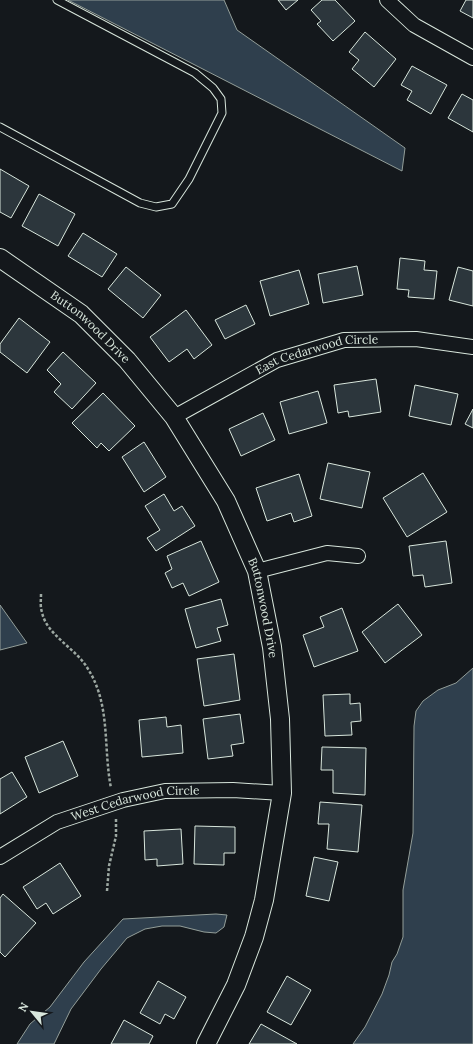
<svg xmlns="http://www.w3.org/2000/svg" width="473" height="1044" font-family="Lora,serif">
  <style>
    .water { fill: #2f3f4d; stroke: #939e99 }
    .building { fill: #2c363c; stroke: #d8e6dc }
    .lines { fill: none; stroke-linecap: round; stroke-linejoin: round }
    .service-casing { stroke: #d8e6dc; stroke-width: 9 }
    .minor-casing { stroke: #d8e6dc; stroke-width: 16 }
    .tertiary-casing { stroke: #d8e6dc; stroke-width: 20 }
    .path { stroke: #9da8a2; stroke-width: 2.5; stroke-dasharray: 3 2; stroke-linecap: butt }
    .service { stroke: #14181c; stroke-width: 7 }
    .minor { stroke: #14181c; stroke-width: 14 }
    .tertiary { stroke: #14181c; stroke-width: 18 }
    .labels { text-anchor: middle; stroke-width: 3; stroke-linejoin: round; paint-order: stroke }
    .street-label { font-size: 12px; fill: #d8e6dc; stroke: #14181c }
  </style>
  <rect width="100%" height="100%" fill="#14181c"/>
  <g class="water">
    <path d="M68,0H224L237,30L405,148L402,171Z"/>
    <path d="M0,605L27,643L0,650Z"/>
    <path d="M473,668V1044H353L365,1027L382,994L389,975L392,962L397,954L403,937V890L413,833L414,726L416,711L423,701L438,690L456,683Z"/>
    <path d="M216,914L227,915L224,927L216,933L204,932L180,926H162L145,929L127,938L101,969L71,1009L54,1044H17L30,1024L50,1007L84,962L123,919Z"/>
  </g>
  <g class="building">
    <path d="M278,0H298L286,10Z"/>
    <path d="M322,0H335L355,21L333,41L317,24L321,21L311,10Z"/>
    <path d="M466,0H473V18L460,11Z"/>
    <path d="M365,32L396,59L374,87L352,69L359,60L349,52Z"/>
    <path d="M412,66L447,85L431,114L407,100L412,91L401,85Z"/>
    <path d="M462,94L473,100V132L448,118Z"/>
    <path d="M0,169L29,186L11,218L0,212Z"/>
    <path d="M39,194L75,214L58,246L22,226Z"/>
    <path d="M83,233L117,254L102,277L68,256Z"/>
    <path d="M400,258L425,261L424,270L437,271L434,299L408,297L409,290L397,289Z"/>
    <path d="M357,266L363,295L323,303L318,274Z"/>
    <path d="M126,267L161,295L143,318L108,289Z"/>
    <path d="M458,267L473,271V306L449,300Z"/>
    <path d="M299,270L309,304L270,316L260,281Z"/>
    <path d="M246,305L255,324L225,339L215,320Z"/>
    <path d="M186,310L212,345L194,359L187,349L169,362L150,337Z"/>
    <path d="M19,318L50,342L27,373L0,352V344Z"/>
    <path d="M63,352L96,383L72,409L54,392L61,384L47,370Z"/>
    <path d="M376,379L381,412L349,417L348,411L338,413L334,385Z"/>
    <path d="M415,385L458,394L451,425L409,416Z"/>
    <path d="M318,391L327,423L289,434L280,402Z"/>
    <path d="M103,393L135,426L109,451L101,443L97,448L72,423Z"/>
    <path d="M473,409V428L465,424Z"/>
    <path d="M263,413L275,440L241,456L229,429Z"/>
    <path d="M144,442L166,477L144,492L122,457Z"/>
    <path d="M328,463L370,472L362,508L320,499Z"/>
    <path d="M423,473L447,512L407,537L383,498Z"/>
    <path d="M299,474L312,516L294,522L291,513L267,521L256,488Z"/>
    <path d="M164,494L174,511L182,506L195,526L156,551L147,538L160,530L145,506Z"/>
    <path d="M201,541L219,582L189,596L183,583L172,588L165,573L172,569L167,556Z"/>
    <path d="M446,541L452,583L425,587L423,575L413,576L409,546Z"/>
    <path d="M221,599L228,625L217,628L221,641L196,648L185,609Z"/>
    <path d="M398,604L422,635L385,663L362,632Z"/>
    <path d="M342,608L358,651L314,667L303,635L324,627L320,617Z"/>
    <path d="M234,654L240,700L204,706L197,659Z"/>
    <path d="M350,694V704L360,703L361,721L351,722L352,735L325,736L323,695Z"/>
    <path d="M240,714L244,743L231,745L233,756L208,759L203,719Z"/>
    <path d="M166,717L167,727L181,725L183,753L142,757L139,720Z"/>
    <path d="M63,741L78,776L39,793L25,757Z"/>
    <path d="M322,747L366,748L365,795L333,793V770H321Z"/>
    <path d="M12,772L27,797L0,814V779Z"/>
    <path d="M320,802L362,805L358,852L327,849L329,824H318Z"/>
    <path d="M195,826L235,827V853H224V865L194,864Z"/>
    <path d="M181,829L183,864L157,866V859L145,860L144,831Z"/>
    <path d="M314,857L338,862L329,901L306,896Z"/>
    <path d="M60,863L81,896L53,914L46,903L37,909L23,887Z"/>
    <path d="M3,894L36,923L5,957L0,952V898Z"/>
    <path d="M287,976L311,990L291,1025L267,1012Z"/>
    <path d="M158,981L186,997L174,1019L165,1014L160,1024L140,1013Z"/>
    <path d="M124,1020L153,1036L149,1044H111Z"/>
    <path d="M261,1024L297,1044H249Z"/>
  </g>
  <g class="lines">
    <g class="service-casing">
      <path id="service" d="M0,127L140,203L156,207L172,204L189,179L222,113L221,99L213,88L195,73L57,0"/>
    </g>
    <g class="minor-casing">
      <g id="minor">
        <path d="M387,0L414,25L473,58"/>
        <path id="s1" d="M174,417L277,360L344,340L416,339L473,347"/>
        <path d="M257,571L327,553L358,556"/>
        <path id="s2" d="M0,857L57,822L123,800L165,791L233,790L282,793"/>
      </g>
    </g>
    <g class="tertiary-casing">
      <g id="tertiary">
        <path id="s3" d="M0,258L81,314L127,360L174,417L226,501L257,571L272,647L280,719L282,793L264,900L254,937L236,985L206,1044"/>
      </g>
    </g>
    <g class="path">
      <path d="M41,594C41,600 40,607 42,612C46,635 77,649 88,669C111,705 103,748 111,788"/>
      <path d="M107,891L109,866L116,836V817"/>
    </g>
    <use href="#service" class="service"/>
    <use href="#minor" class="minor"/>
    <use href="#tertiary" class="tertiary"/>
  </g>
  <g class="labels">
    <g class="street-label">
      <text dy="4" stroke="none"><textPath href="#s3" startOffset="114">Buttonwood Drive</textPath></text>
      <text dy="4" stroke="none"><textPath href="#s1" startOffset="158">East Cedarwood Circle</textPath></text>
      <text dy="4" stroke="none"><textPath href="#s3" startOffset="450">Buttonwood Drive</textPath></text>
      <text dy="4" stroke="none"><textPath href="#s2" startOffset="148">West Cedarwood Circle</textPath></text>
    </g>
  </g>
  <g transform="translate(32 1012) rotate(299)" stroke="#14181c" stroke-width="3" paint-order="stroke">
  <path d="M0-3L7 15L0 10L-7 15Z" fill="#d8e6dc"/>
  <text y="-6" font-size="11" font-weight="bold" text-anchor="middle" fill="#d8e6dc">N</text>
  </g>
</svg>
